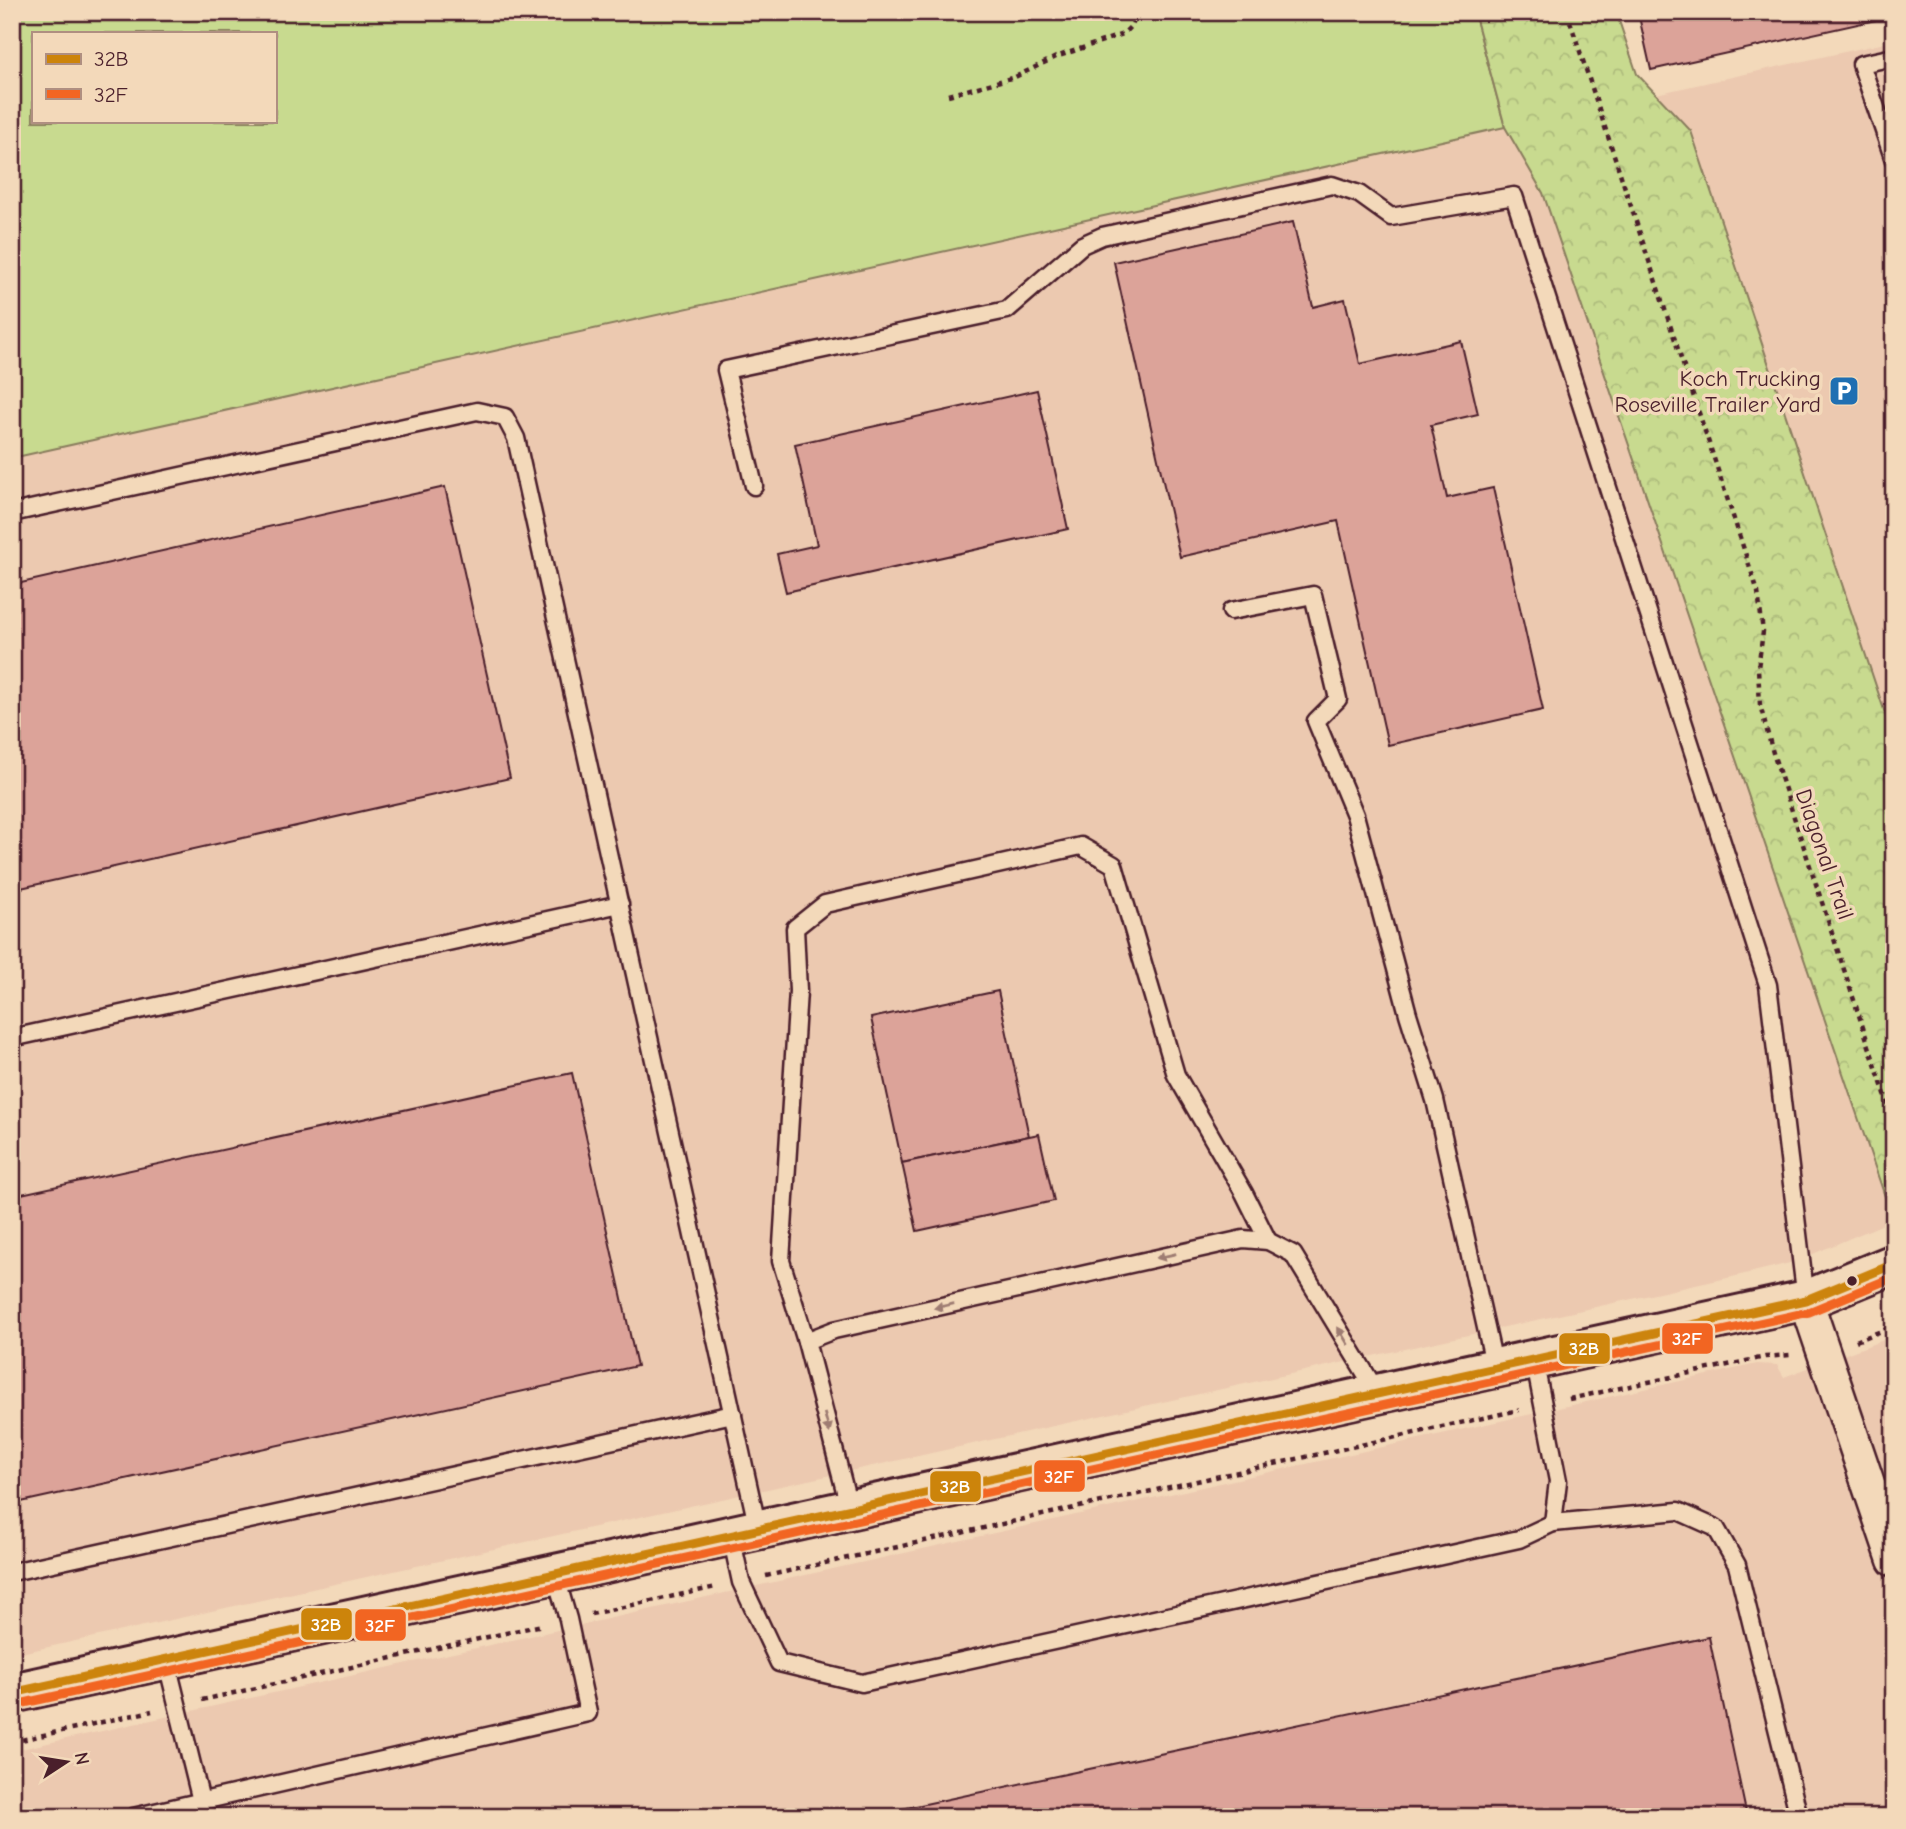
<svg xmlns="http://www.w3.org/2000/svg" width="1906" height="1829" font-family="'Comic Neue',sans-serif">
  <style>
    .built { fill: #ecc9b0 }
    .grass { fill: #c8da8f; stroke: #897c5d; stroke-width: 2; fill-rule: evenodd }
    .park { fill: url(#park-crowns); stroke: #897c5d; stroke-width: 2 }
    .building { fill: #dca399; stroke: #4a1f2b; stroke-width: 2 }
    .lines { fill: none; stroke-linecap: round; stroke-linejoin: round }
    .service-casing { stroke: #4a1f2b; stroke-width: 21 }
    .minor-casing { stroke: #4a1f2b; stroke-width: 37 }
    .tertiary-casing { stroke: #4a1f2b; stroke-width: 44 }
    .path { stroke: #4a1f2b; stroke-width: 4.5; stroke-dasharray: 5 5; stroke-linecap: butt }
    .service { stroke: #f3d9ba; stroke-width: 16 }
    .minor { stroke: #f3d9ba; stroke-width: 32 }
    .tertiary { stroke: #f3d9ba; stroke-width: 38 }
    .bus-1-casing { stroke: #f3d9ba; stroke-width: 14 }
    .bus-2-casing { stroke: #f3d9ba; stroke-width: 14 }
    .bus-1 { stroke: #cc840b; stroke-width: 9 }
    .bus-2 { stroke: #f26522; stroke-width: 9 }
    .oneway { fill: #9e7c72 }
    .bus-dot { fill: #4a1f2b; stroke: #f3d9ba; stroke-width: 2.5 }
    .labels { text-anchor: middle; stroke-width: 7; stroke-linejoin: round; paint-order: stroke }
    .poi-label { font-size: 23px; fill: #4a1f2b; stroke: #f3d9ba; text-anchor: end }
    .street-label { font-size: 23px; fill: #4a1f2b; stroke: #f3d9ba }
    .line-badge { stroke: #f3d9ba; stroke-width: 2.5 }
    .badge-label { font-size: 19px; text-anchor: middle; font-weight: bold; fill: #fff }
  </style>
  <defs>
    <pattern id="park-crowns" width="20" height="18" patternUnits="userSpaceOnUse" patternTransform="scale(1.75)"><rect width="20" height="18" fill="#c8da8f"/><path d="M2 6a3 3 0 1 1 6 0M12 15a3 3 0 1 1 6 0" fill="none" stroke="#adbb7c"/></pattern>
  </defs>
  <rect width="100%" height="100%" fill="#f3d9ba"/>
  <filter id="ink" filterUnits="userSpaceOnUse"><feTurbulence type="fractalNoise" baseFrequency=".0143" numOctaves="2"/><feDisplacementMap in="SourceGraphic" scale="14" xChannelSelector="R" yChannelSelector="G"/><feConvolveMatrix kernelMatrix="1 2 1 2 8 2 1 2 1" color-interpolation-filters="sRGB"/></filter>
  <g filter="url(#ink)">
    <g class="built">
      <path d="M1894,41V740L1691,131L1656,94Z"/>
      <path d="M1505,127L1543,193L1893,1220L1794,1262L1732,1277L12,1655V458Z"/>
      <path d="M1894,1336V1817H12V1751L1757,1364L1777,1365L1784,1377Z"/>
    </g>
    <path class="grass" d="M12,12H1474L1505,127L12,458ZM33,33H275V121H33Z"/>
    <path class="park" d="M1474,12H1616L1637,74L1691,131L1894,740L1893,1220L1543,193L1505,127Z"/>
    <g class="building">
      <path d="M1638,12H1894V16L1651,70Z"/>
      <path d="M1293,222L1313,307L1345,299L1360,364L1461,341L1478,414L1431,425L1447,498L1493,488L1543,710L1388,745L1338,521L1180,557L1114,262Z"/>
      <path d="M1037,390L1068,529L786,592L777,554L817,545L795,444Z"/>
      <path d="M445,487L510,778L12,890V585Z"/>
      <path d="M998,991L1029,1136L902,1163L871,1018Z"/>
      <path d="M572,1073L637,1366L12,1504V1196Z"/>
      <path d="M1039,1134L1054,1201L917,1231L902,1163Z"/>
      <path d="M1709,1637L1747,1817H864Z"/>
    </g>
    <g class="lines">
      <g class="service-casing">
        <g id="service">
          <path d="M1894,57L1861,64L1894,160"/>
          <path d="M754,486L726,370L1007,310L1082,245L1102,236L1332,185L1359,194L1391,217L1514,196L1768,985L1806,1300"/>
          <path d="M12,513L477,411L505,417L516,438L758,1529"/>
          <path d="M1231,611L1313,595L1338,699L1316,721L1355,815L1408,1014L1435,1100L1495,1368"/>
          <path d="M12,1038L620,904"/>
          <path d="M806,1341L781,1261L798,991L795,928L825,904L1081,846L1114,865L1176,1075L1244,1193L1268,1241"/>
          <path d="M850,1510L806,1341L834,1330L1243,1239L1268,1241L1293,1254L1378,1394"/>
          <path d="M1553,1523L1678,1511L1716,1528L1737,1565L1799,1817"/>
          <path d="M731,1536L741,1582L779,1663L862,1683L1519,1539L1553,1523L1558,1481L1534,1359"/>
          <path d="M12,1572L733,1414"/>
          <path d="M166,1659L201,1801"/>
          <path d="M133,1817L588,1713L568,1619L555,1574"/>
        </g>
      </g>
      <g class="minor-casing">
        <path id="minor" d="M1806,1300L1894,1560"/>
      </g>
      <g class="tertiary-casing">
        <path id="tertiary" d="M12,1693L1806,1300L1894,1264"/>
      </g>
      <g class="path">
        <path d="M1567,12L1758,592L1763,632L1758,668L1760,705L1773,753L1894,1122"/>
        <path d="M948,95L1015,77L1056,57L1123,34L1132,25L1136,12"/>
        <path d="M1856,1341L1894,1326"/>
        <path d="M1569,1399L1765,1357L1790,1355"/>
        <path d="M766,1576L1519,1410"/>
        <path d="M591,1614L716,1587"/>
        <path d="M202,1700L542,1625"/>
        <path d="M12,1742L152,1711"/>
      </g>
      <use href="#service" class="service"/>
      <use href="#minor" class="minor"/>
      <use href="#tertiary" class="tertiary"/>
      <g class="bus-1-casing">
        <path id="bus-1" d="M12,1693L1806,1300L1894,1264"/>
      </g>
      <g class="bus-2-casing">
        <path id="bus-2" d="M15,1705L1809,1312L1894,1277"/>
      </g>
      <use href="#bus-1" class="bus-1"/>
      <use href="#bus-2" class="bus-2"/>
    </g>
    <defs><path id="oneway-solid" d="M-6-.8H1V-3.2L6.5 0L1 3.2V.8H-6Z" transform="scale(1.75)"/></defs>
    <g class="oneway">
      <use href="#oneway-solid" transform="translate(1166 1256) rotate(167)"/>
      <use href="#oneway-solid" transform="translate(944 1306) rotate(167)"/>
      <use href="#oneway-solid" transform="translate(1343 1336) rotate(-121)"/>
      <use href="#oneway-solid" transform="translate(827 1423) rotate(75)"/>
    </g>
  </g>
  <defs>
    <g id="parking-square" transform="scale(1.575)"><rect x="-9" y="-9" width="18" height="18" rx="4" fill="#1f6fb2" stroke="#f3d9ba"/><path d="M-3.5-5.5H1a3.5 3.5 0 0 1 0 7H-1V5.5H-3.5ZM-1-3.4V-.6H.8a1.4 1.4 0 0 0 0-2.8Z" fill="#fff"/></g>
  </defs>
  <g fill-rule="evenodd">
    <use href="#parking-square" x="1844" y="391"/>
  </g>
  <circle class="bus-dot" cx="1852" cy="1281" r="6"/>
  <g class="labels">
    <g class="poi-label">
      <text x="1821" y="386">Koch Trucking<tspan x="1821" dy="26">Roseville Trailer Yard</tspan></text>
    </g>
    <g class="street-label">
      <text transform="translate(1825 854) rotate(71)" y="8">Diagonal Trail</text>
    </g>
  </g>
  <g class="line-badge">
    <rect x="1661" y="1322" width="53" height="33" rx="7" fill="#f26522"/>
    <rect x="1558" y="1332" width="53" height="33" rx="7" fill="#cc840b"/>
    <rect x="1033" y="1459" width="53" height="34" rx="7" fill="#f26522"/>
    <rect x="929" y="1470" width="53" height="33" rx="7" fill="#cc840b"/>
    <rect x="300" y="1607" width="53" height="34" rx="7" fill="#cc840b"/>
    <rect x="354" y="1608" width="53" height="34" rx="7" fill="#f26522"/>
  </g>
  <g class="badge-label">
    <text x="1687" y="1345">32F</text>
    <text x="1584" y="1355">32B</text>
    <text x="1059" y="1483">32F</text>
    <text x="955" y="1493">32B</text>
    <text x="326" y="1631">32B</text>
    <text x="380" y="1632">32F</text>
  </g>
  <rect width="1906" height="1829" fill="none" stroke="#f3d9ba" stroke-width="42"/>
  <rect x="21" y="21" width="1864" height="1787" fill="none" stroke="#4a1f2b" stroke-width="2.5" filter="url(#ink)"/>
  <rect x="32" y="32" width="245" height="91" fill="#f3d9ba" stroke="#af8f81" stroke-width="2"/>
  <rect x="46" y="54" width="35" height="10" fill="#cc840b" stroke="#af8f81" stroke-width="2"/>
  <text x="94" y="66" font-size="21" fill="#4a1f2b">32B</text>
  <rect x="46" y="89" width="35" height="10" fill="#f26522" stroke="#af8f81" stroke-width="2"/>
  <text x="94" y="102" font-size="21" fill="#4a1f2b">32F</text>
  <g transform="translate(66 1762) rotate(78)" stroke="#f3d9ba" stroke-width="5" paint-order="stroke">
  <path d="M0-5L12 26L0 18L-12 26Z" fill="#4a1f2b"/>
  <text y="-10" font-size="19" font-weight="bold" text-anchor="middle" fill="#4a1f2b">N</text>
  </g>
</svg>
